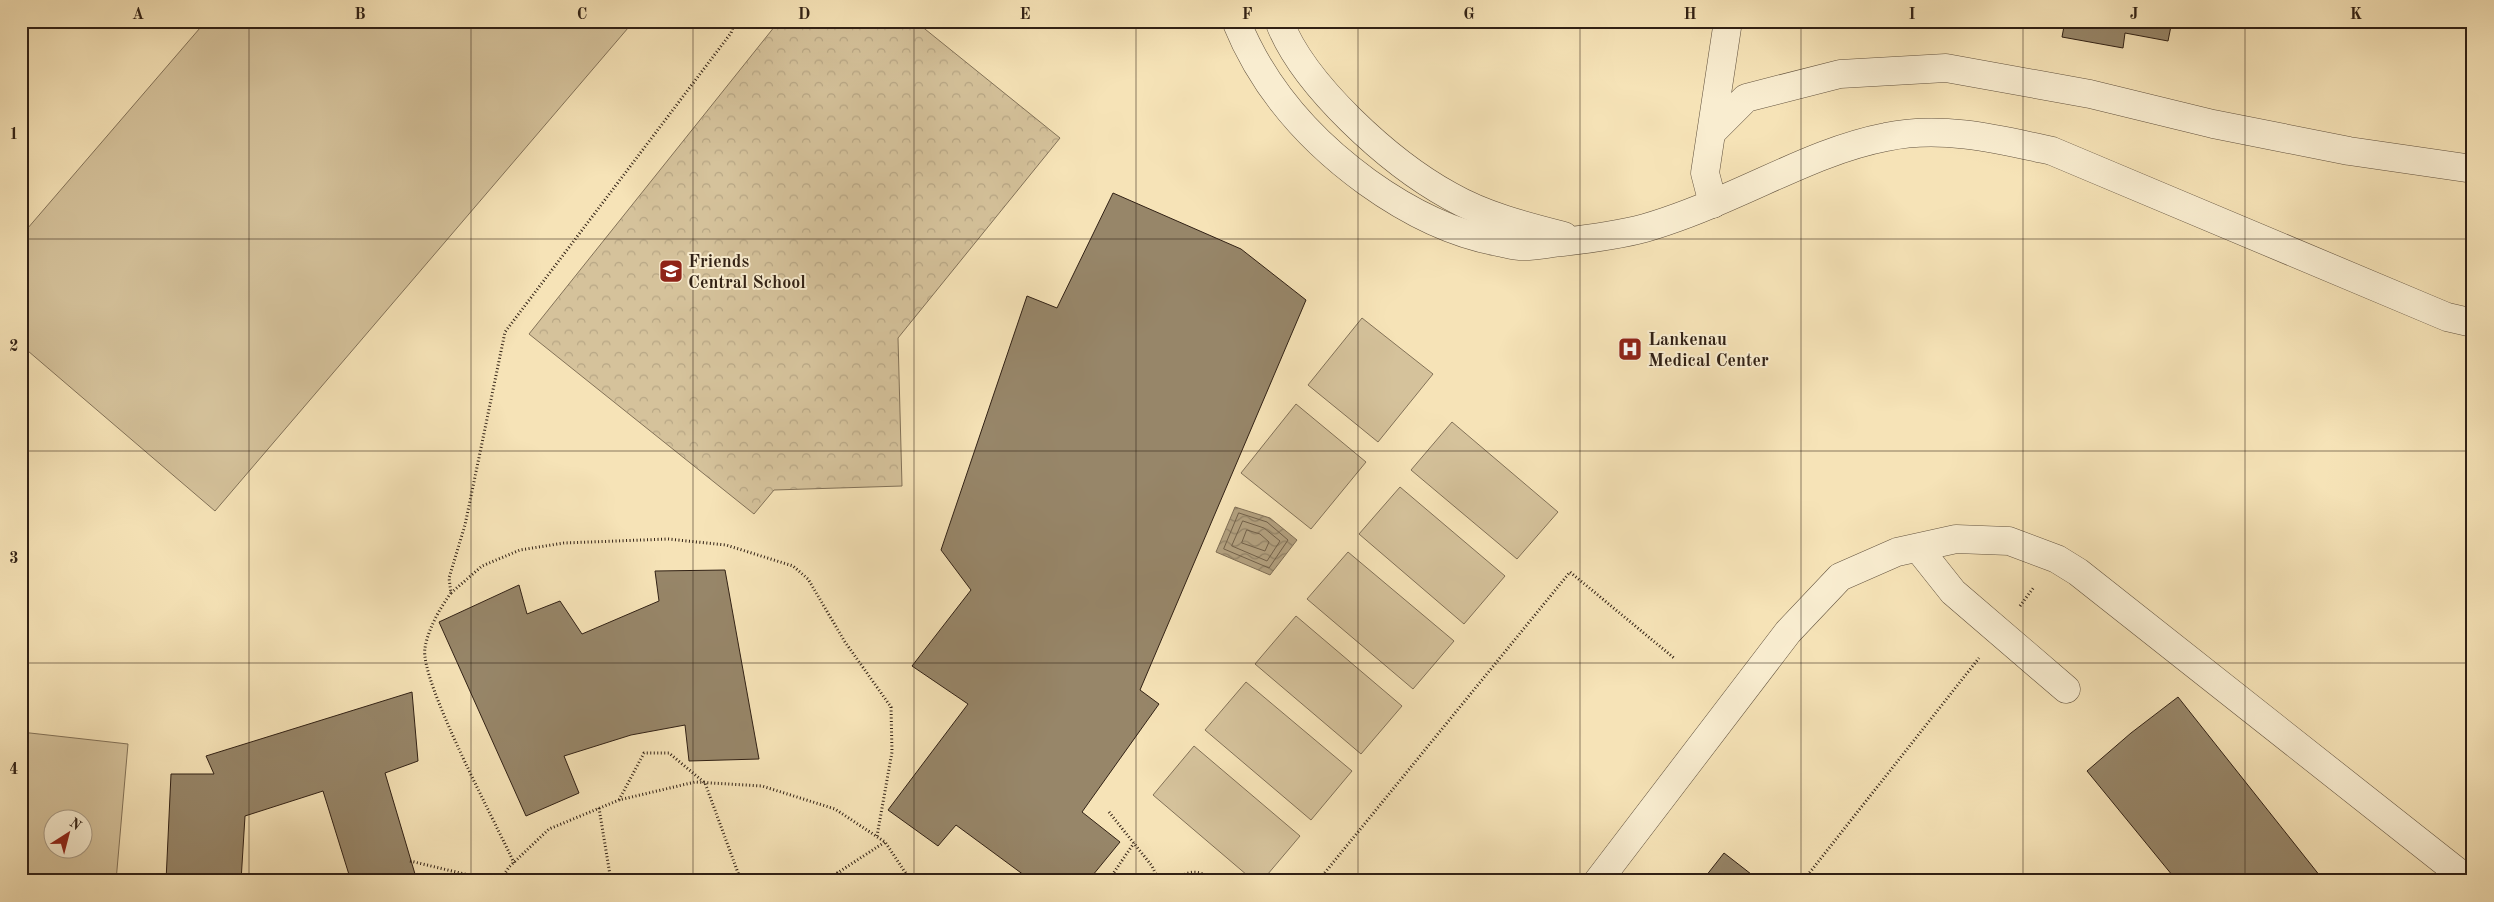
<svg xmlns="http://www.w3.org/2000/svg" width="2494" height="902" font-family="'Old Standard TT',serif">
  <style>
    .grass { fill: #d5c29b; stroke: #837258; fill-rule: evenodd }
    .park { fill: url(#park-crowns); stroke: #837258 }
    .water { fill: url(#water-waves); stroke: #7f6e55 }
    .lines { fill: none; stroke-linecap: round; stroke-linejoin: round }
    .shore { stroke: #72614a; stroke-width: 1 }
    .building { fill: #978669; stroke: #312115 }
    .minor-casing { stroke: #62523e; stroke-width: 29 }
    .path { stroke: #312115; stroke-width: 3; stroke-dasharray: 1 2.5; stroke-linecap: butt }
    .minor { stroke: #f9edd0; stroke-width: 28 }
    .grid { fill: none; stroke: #312115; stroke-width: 1; stroke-opacity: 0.55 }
    .labels { text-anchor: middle; stroke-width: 4; stroke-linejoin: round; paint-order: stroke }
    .poi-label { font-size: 18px; font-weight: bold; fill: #312115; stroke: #f9edd0; text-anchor: start }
    .neatline { fill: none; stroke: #312115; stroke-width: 2 }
    .grid-label { font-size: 16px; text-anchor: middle; font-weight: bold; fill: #312115 }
  </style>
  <defs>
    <pattern id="park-crowns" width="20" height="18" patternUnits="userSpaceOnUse" patternTransform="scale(1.25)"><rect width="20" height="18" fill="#d5c29b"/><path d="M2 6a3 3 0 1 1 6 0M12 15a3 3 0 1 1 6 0" fill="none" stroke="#b7a685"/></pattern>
    <pattern id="water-waves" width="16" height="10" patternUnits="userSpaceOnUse" patternTransform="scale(1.25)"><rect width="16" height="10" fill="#b3a180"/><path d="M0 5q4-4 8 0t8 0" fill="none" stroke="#928368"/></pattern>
  </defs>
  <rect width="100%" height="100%" fill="#f6e3b7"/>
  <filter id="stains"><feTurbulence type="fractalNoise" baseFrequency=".004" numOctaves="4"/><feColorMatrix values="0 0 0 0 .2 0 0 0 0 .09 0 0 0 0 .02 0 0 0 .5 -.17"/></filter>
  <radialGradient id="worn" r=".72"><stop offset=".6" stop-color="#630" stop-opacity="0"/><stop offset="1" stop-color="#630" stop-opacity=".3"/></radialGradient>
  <g class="grass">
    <path d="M206,21H634L215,511L21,345V236Z"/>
    <path d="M1362,318L1433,374L1378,442L1308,385Z"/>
    <path d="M1296,404L1366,462L1311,529L1241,473Z"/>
    <path d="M1452,422L1558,512L1517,559L1411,470Z"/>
    <path d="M1400,487L1505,576L1464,624L1359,534Z"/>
    <path d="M1348,552L1454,641L1413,689L1307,599Z"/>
    <path d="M1296,616L1402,706L1361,754L1255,664Z"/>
    <path d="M1246,682L1352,771L1311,820L1205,730Z"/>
    <path d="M21,732L128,744L116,881H21ZM52,820H82V850H52Z"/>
    <path d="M1194,746L1300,836L1262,881H1254L1153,795Z"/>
  </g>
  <path class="park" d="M779,21H915L1060,138L898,338L902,486L774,490L754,514L529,334Z"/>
  <path class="water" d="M1235,507L1270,518L1297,540L1270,575L1216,552Z"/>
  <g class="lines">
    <g class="shore">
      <path d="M1239,513L1267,522L1288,540L1269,568L1224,549Z"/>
      <path d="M1243,521L1264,528L1280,541L1267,561L1232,546Z"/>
      <path d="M1247,530L1260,534L1269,542L1265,551L1242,543Z"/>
    </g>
  </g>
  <g class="building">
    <path d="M2065,21H2172L2168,41L2125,33L2123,48L2062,37Z"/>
    <path d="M1113,193L1241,249L1306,300L1140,690L1159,704L1082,812L1120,842L1088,881H1032L956,825L938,846L888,810L968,704L912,666L971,590L941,550L1027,296L1057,308Z"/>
    <path d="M725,570L759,759L689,761L685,725L631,735L564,756L579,793L526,816L439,622L519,585L527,614L560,601L582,634L659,601L655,571Z"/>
    <path d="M412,692L418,761L385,773L415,874L394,881H351L323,791L245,816L241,881H166L171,774H214L206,756Z"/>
    <path d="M2178,697L2324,881H2177L2087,771L2131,733Z"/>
    <path d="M1724,853L1760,881H1702Z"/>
  </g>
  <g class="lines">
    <g class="minor-casing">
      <g id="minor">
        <path d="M1236,21C1263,88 1309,140 1367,182C1406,210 1449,233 1498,242C1506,243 1516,247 1525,246C1537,246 1550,243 1562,242C1589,239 1619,235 1645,228C1676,219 1708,206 1737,193C1785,172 1834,147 1886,137C1941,125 1998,139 2052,151L2447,317L2473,323"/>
        <path d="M1279,21C1303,85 1390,163 1450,196C1485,216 1525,226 1564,236"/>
        <path d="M1712,132L1746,98L1840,74L1946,68L2090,94L2213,124L2349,151L2473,169"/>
        <path d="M1713,204L1705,173L1728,21"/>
        <path d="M1918,548L1953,592L2066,689"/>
        <path d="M1598,881L1788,632L1840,577L1897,552L1956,539L2009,541L2057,559L2078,572L2469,881"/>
      </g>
    </g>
    <g class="path">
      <path d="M451,593L482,566L520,550L564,543L668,539L726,545L793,566L808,579L845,642L891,707L892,752L877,836"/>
      <path d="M2020,606L2034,587"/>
      <path d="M619,800L644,753H669L705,783L741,881"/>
      <path d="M599,808L611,881"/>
      <path d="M1109,812L1152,866L1159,881"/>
      <path d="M410,861L494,881"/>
      <path d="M514,863C497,825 419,680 425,648C428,629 440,608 451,593L449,578L465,525L505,332L731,33L735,21"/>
      <path d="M837,873L866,881"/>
      <path d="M409,876L412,881"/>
      <path d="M500,881L509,867L549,829L619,800L695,782L762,786L835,809L885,842L911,881"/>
      <path d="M825,881L885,842"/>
      <path d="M1108,881L1134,843"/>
      <path d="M1168,881C1189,873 1195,866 1214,881"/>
      <path d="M1318,881L1570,572L1674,658"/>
      <path d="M1803,881L1979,658"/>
    </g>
    <use href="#minor" class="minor"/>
  </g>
  <path class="grid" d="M249,21V881M471,21V881M693,21V881M914,21V881M1136,21V881M1358,21V881M1580,21V881M1801,21V881M2023,21V881M2245,21V881M21,239H2473M21,451H2473M21,663H2473"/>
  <defs>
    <g id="school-square" transform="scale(1.25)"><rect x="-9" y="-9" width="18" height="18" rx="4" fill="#8f2418" stroke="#f9edd0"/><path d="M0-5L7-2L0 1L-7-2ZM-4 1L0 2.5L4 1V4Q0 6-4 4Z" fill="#fff"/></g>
    <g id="hospital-square" transform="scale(1.25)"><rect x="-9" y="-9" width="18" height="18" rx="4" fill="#8f2418" stroke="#f9edd0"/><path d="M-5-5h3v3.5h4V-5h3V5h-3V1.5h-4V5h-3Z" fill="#fff"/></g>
  </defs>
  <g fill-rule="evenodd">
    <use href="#school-square" x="671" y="271"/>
    <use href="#hospital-square" x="1630" y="349"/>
  </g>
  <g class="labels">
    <g class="poi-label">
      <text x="688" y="267">Friends<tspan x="688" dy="21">Central School</tspan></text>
      <text x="1648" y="345">Lankenau<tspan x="1648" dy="21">Medical Center</tspan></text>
    </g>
  </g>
  <rect width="2494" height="902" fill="none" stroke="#f6e3b7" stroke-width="55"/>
  <g transform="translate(68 834) rotate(36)"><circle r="24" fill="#f9edd0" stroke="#a99b85"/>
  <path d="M0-4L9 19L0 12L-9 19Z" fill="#8f2418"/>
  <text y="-8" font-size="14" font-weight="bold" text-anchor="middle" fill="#312115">N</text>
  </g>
  <rect x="28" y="28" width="2438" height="846" class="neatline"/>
  <g class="grid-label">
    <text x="138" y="19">A</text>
    <text x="360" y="19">B</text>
    <text x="582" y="19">C</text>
    <text x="804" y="19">D</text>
    <text x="1025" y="19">E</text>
    <text x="1247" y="19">F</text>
    <text x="1469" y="19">G</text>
    <text x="1690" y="19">H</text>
    <text x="1912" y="19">I</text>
    <text x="2134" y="19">J</text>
    <text x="2356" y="19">K</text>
    <text x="14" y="139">1</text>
    <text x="14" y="351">2</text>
    <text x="14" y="563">3</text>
    <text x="14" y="774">4</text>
  </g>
  <rect width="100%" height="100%" filter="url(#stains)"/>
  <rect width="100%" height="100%" fill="url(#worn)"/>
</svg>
